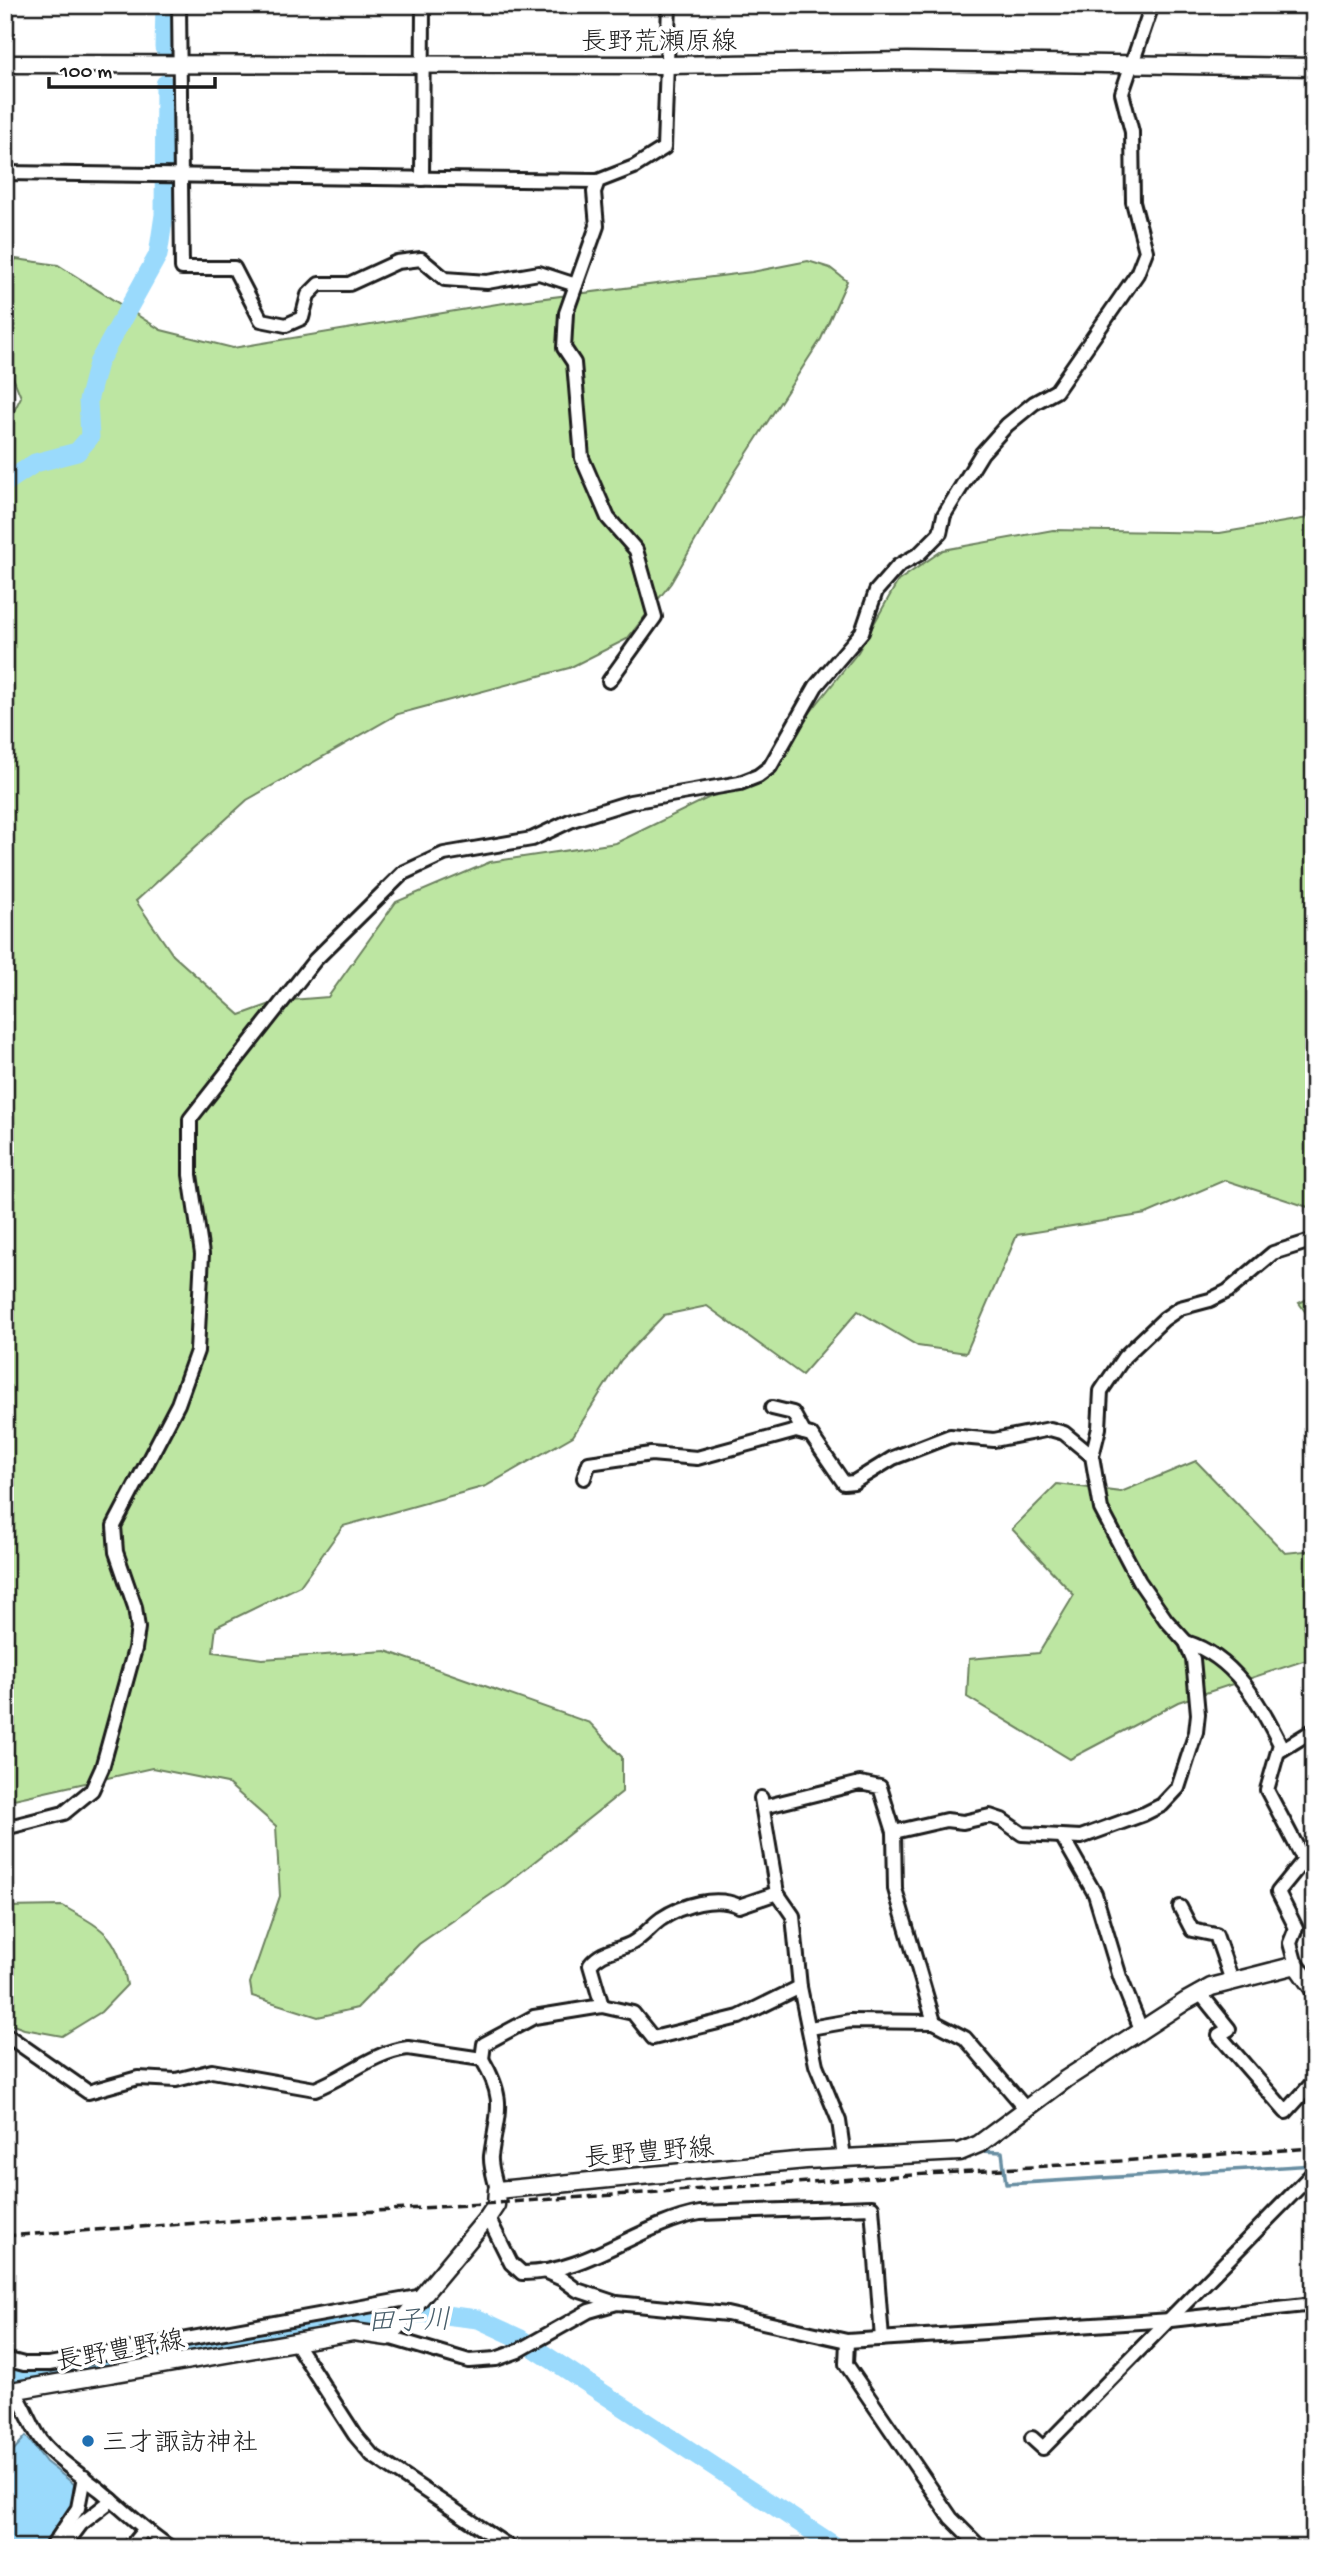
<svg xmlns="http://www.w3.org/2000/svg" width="1319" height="2553" font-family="'Gochi Hand','Klee One',sans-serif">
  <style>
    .green { fill: #bde6a2; stroke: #6c815f; stroke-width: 2 }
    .water { fill: #9adafc; stroke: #688ea2; stroke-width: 2 }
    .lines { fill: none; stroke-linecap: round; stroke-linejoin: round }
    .stream { stroke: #688ea2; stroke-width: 3.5 }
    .river { stroke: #9adafc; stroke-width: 19 }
    .minor-casing { stroke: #1c1c1c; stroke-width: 18 }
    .major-casing { stroke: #1c1c1c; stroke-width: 21 }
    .minor { stroke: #fff; stroke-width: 12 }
    .major { stroke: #fff; stroke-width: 16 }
    .rail { stroke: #1c1c1c; stroke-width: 3.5; stroke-dasharray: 10 5; stroke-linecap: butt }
    .poi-dot { fill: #1f6fb2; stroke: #fff; stroke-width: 2.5 }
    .labels { text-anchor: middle; stroke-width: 7; stroke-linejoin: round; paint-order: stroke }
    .street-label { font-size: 26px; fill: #1c1c1c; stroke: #fff }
    .poi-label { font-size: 26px; fill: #1c1c1c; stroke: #fff; text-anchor: start }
    .water-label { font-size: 28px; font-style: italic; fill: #485e6a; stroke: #fff }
  </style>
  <rect width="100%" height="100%" fill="#fff"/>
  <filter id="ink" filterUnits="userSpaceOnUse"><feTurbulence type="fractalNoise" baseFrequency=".0143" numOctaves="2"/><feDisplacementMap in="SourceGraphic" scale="14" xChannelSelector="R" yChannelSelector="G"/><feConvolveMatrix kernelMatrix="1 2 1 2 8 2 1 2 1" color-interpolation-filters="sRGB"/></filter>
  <g filter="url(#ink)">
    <g class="green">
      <path d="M16,259L58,265L161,330L233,348L497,304L752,272L808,261L830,268L847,281L821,339L735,472L671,583L627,639L569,668L398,714L247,800L136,901L173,955L240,1015L279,1001L328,997L396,902L490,862L616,843L739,783L789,739L858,652L898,581L943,550L1053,530L1220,533L1314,517V1209L1225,1180L1146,1214L1017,1235L966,1353L918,1346L858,1311L802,1375L707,1306L664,1315L621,1360L573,1436L486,1486L343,1526L300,1586L216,1627L213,1652L262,1659L386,1651L590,1723L622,1757V1792L505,1885L419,1944L357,2008L318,2017L252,1996L250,1983L280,1896L276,1826L227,1783L152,1768L5,1801V429L21,397L5,358V274Z"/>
      <path d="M1314,1296V1324L1299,1303Z"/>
      <path d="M1196,1461L1285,1553L1314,1550V1663L1303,1661L1178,1702L1070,1759L967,1697L969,1659L1039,1653L1074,1595L1012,1529L1057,1484L1121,1492Z"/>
      <path d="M63,1906C105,1930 118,1935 127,1985L101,2012L62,2036L24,2029L5,2022V1907Z"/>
    </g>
    <path class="water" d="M26,2436L46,2462L74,2484L71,2514L45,2548H5V2460Z"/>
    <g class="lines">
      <path class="stream" d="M980,2151L1002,2152L1006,2184L1314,2165"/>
      <g class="river">
        <path d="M164,48L165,5"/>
        <path d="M5,483L35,463L77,452L90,437L88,401L98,363L158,255L164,215L165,84"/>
        <path d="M5,2370L40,2381L138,2358L383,2316L428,2313L478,2319L519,2338L838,2548"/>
      </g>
      <g class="minor-casing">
        <g id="minor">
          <path d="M179,5L182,268H234L261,320L286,325L302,318L308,295L319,284H349L397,262L421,259L445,279L487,282L539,273L576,285"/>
          <path d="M5,173L598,181"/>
          <path d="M422,179L423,5"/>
          <path d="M609,681L655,617L636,550L608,518L582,458L574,363L564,348L566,313L597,226L594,192L598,181L634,167L664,148L669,5"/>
          <path d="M772,1408L793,1413L804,1433"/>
          <path d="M584,1478L589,1463L651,1454L697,1458L796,1431L811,1435L844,1483L854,1482L893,1458L950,1436L994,1440L1050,1429L1064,1433L1092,1456"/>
          <path d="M1186,1642C1234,1657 1259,1702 1280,1744L1267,1790L1304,1860L1278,1892L1296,1928L1290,1943L1296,1965"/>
          <path d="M1278,1752L1314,1730"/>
          <path d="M761,1798L777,1893L793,1916L800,1987L816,2065L839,2121L844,2157"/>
          <path d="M763,1807L860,1783L880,1787L894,1832L946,1820L963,1822L990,1816L1002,1820L1022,1834L1081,1837L1144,1814L1162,1805L1178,1788L1196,1732L1198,1714L1193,1659L1186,1642L1166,1620L1139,1581L1101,1509L1092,1456L1099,1428L1101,1391L1124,1357L1164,1319L1180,1308L1210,1300L1228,1291L1273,1253L1314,1240"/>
          <path d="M5,1828L64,1813L92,1790L102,1768L135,1649L138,1628L135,1607L116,1552L114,1526L178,1404L197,1351L202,1254L190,1175V1119L315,960L403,873L444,854L532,839L572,820L630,802L740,783L758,776L770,767L816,686L862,632L876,591L898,566L919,554L940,533L944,515L982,453L1007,425L1034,403L1056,391L1137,274L1146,251L1133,202L1132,132L1122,93L1152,5"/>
          <path d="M894,1832L895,1889L934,2022L965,2038L1026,2109"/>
          <path d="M1063,1838L1095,1894L1120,1977L1141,2029"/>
          <path d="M1180,1907L1192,1930L1216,1935L1232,1981"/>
          <path d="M1200,1993L1229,2029L1219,2035L1286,2112L1314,2081"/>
          <path d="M602,2006L590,1965C602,1950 616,1951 632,1943C643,1937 651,1926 661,1919C682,1905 716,1895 739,1906L777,1893"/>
          <path d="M810,2028L850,2021L934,2022"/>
          <path d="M5,2034L88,2092L138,2078L176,2080L212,2071L315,2089C347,2077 373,2052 408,2048L482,2059C507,2101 497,2112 491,2156C490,2166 495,2180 497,2190"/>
          <path d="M482,2059L484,2044L534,2017L602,2006L633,2013L653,2038L739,2017L800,1987"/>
          <path d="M488,2217L511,2263L522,2273C586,2274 639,2224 700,2213L872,2207L882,2339"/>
          <path d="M544,2271L562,2279L577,2290L616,2303"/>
          <path d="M388,2337L469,2361L496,2359L518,2351L589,2311L617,2303L727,2314L847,2341L1171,2320L1314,2304"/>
          <path d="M847,2341L846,2364L951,2518L981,2548"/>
          <path d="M295,2342L355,2435L372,2455L511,2548"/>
          <path d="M5,2359L24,2364H49L423,2296"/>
          <path d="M8,2387C24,2397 30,2429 45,2445C61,2463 81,2475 100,2490C124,2510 145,2531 171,2548"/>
          <path d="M1032,2438L1043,2448L1314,2172"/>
          <path d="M51,2548L78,2508L84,2477"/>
          <path d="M63,2548L81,2524L112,2500"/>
          <path d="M129,2548L144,2530"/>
        </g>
      </g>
      <g class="major-casing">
        <g id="major">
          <path d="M5,64L668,65L907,61L1314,67"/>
          <path d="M5,2392L353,2332L388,2337L488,2217L496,2205L497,2190L806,2160L960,2152L979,2144L1066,2079L1186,2001L1211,1987L1296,1965L1314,1990"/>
        </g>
      </g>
      <use href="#minor" class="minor"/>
      <use href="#major" class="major"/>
      <path class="rail" d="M5,2236L1314,2148"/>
    </g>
  </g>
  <circle class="poi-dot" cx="88" cy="2441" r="7"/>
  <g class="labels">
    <g class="street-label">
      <text x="659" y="49">長野荒瀬原線</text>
      <text transform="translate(649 2151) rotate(-5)" y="9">長野豊野線</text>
      <text transform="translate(120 2349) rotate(-10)" y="9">長野豊野線</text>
    </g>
    <g class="poi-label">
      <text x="102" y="2450">三才諏訪神社</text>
    </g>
    <g class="water-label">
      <text transform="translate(409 2319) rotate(-2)" y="10">田子川</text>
    </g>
  </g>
  <rect width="1319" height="2553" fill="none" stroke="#fff" stroke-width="28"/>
  <rect x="14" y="14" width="1291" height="2525" fill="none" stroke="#1c1c1c" stroke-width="2.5" filter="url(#ink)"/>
  <path d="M49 77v10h166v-10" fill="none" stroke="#1c1c1c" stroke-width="3.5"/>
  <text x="60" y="77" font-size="21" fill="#1c1c1c" stroke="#ffffff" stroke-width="5" paint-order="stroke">100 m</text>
</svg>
